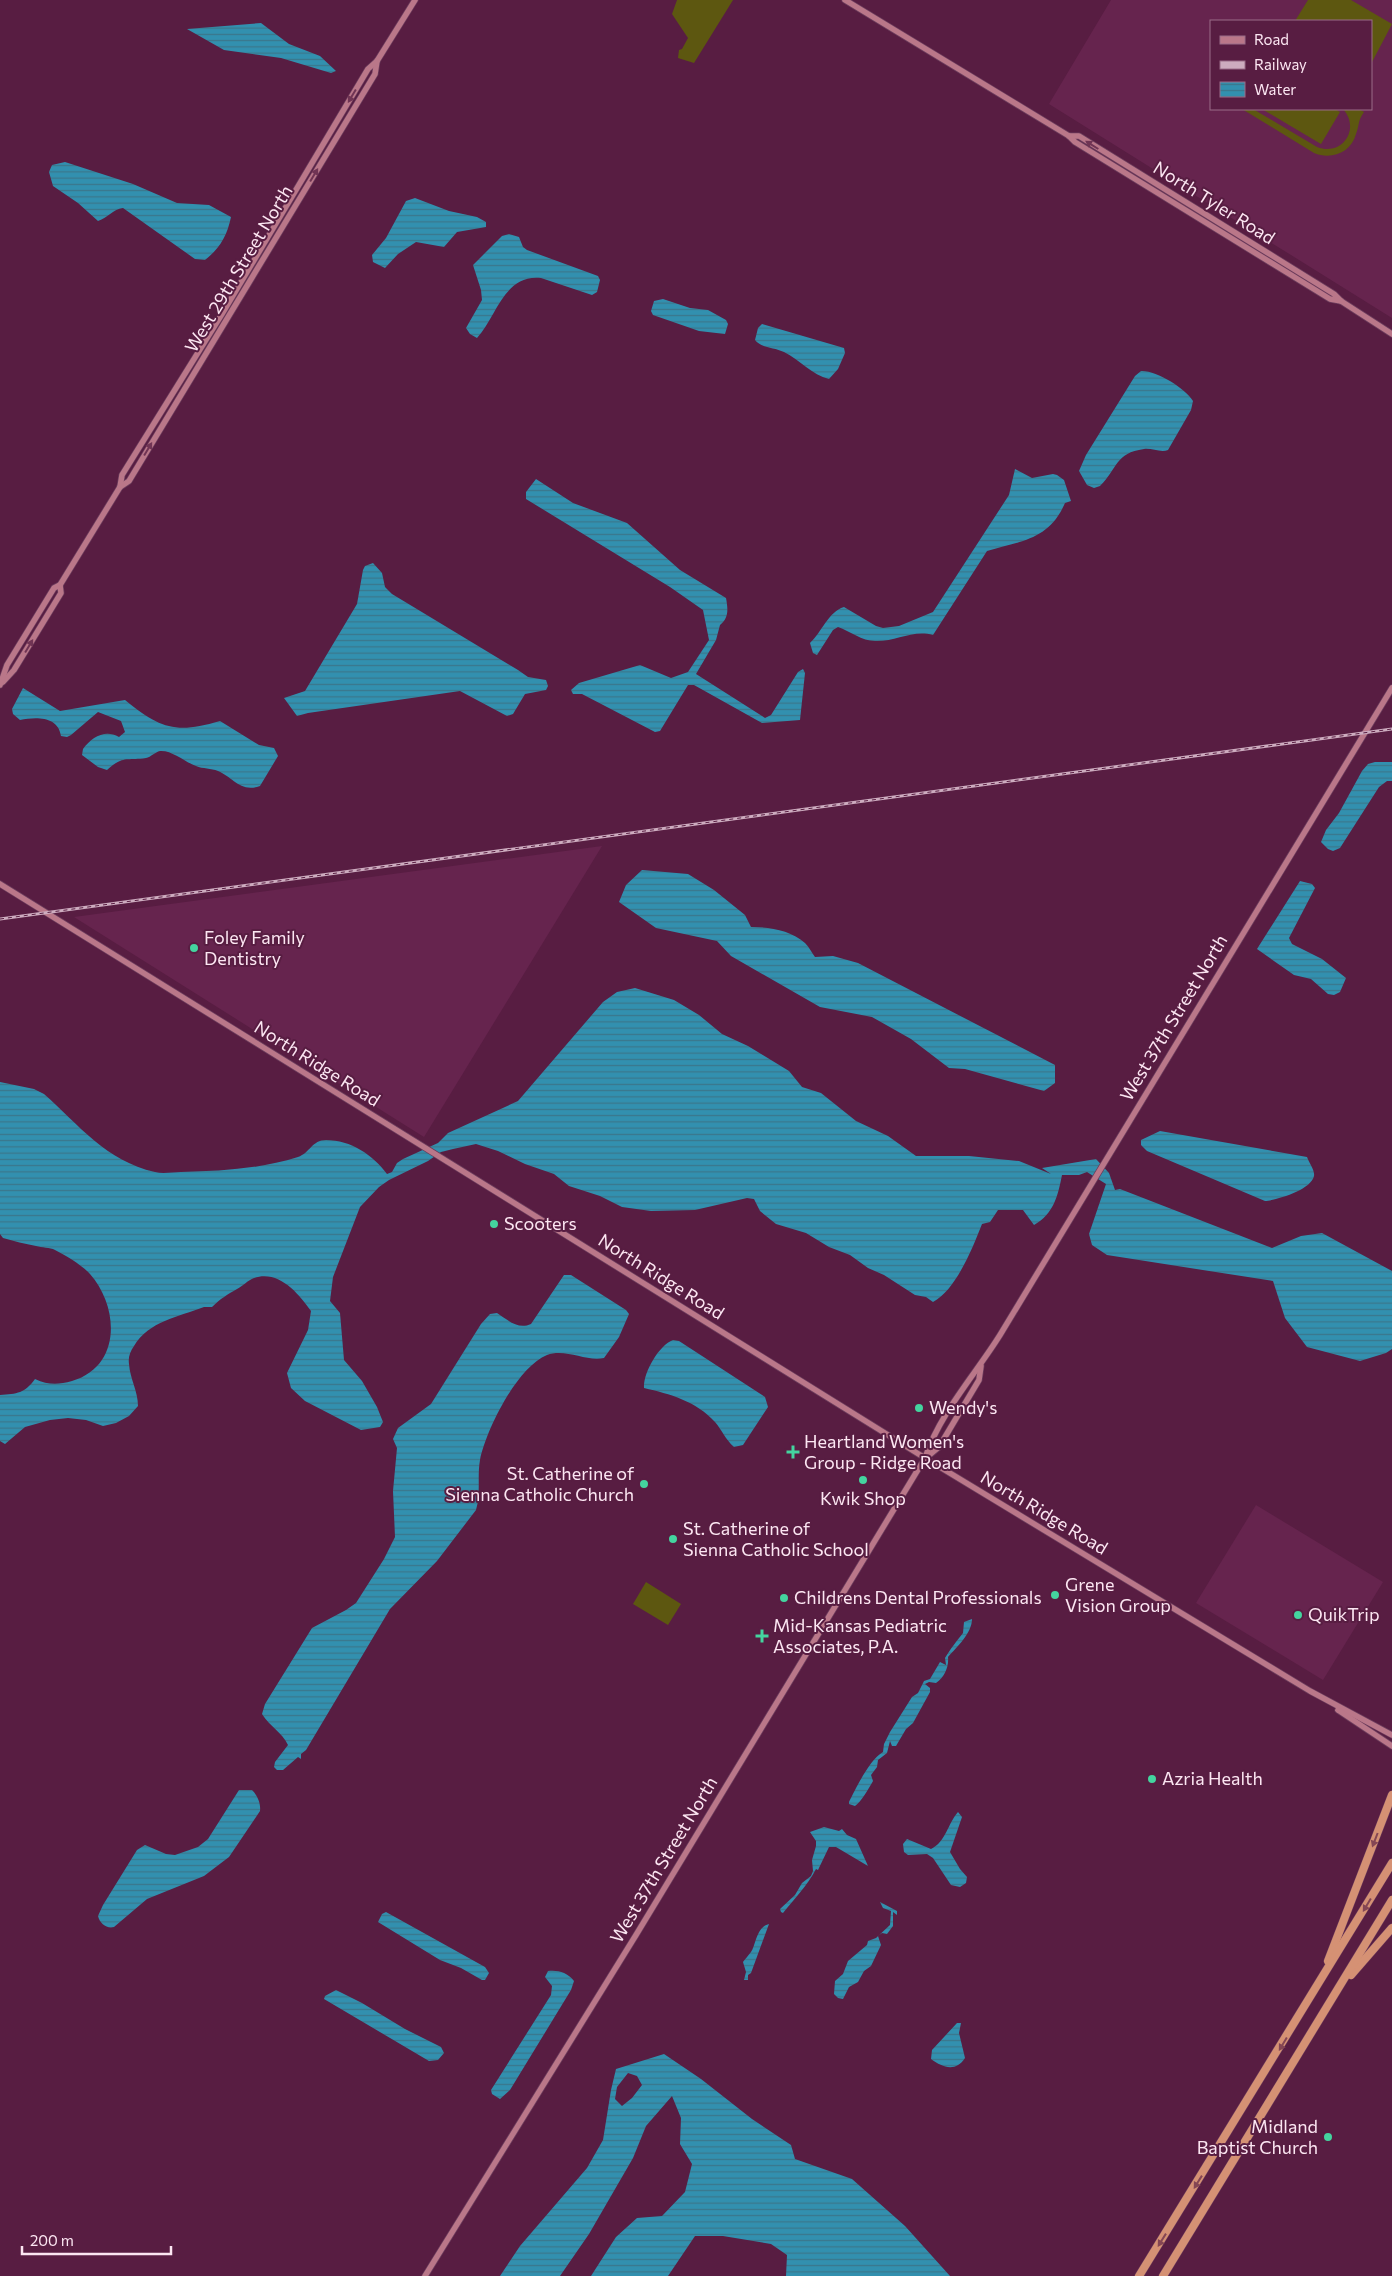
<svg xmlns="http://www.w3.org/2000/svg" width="1392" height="2276" font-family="Commissioner,sans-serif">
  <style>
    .built { fill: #66244e; fill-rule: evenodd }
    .grass { fill: #5d5710 }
    .water { fill: url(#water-rules); fill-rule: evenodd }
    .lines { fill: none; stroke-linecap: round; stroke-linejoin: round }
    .secondary-casing { stroke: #6c3d5d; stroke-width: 7 }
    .highway-casing { stroke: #6c3d5d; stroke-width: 9 }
    .secondary { stroke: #ba7789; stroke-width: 5.5 }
    .highway { stroke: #d59174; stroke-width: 8 }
    .rail-casing { stroke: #cdacbf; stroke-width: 3 }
    .rail { stroke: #581d42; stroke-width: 1; stroke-dasharray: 4; stroke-linecap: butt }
    .oneway { fill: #703454 }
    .oneway2 { fill: #844654 }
    .poi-dot { fill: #44d49f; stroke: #581d42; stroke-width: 2 }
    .labels { text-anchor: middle; stroke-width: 4; stroke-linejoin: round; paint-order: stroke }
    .street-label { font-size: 18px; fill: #fce6f2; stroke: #581d42 }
    .poi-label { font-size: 18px; fill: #fce6f2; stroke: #581d42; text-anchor: start }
  </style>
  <defs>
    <pattern id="water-rules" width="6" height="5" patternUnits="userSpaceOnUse" patternTransform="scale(1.25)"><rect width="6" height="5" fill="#3290af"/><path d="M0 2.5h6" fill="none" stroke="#3b768b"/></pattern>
  </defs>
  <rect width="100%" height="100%" fill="#581d42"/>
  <g class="built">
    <path d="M1111,0H1392V318L1049,104ZM1211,21H1371V109H1211Z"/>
    <path d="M602,846L424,1137L74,917Z"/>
    <path d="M1256,1505L1383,1582L1323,1680L1196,1603Z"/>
  </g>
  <g class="grass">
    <path d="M677,0H733L694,63L678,58L679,50L682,49L688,38L672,14Z"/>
    <path d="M1308,0H1351L1392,24L1371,64V21H1295Z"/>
    <path d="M1242,109H1253L1317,147C1342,157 1361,129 1343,109H1359L1364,112C1357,122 1360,124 1356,134C1351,153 1331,160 1314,153Z"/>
    <path d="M1262,109H1335L1340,112L1321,144Z"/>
    <path d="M646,1582L681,1604L668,1625L633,1604Z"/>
  </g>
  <g class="water">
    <path d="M261,23L289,44L320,56L336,71L331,73L281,58L224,50L187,29Z"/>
    <path d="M65,162L133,184L177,203L209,205L231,217C227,236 220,248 205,260L195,259L123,208C113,209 108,218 98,221L78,203L53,186L49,172L52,165Z"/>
    <path d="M415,198L449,211L477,217L486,222V227L457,232L444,247L416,242L398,254L385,268L373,262L372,255L386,238L406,201Z"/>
    <path d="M509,234L519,237L523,247L527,250L598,276L600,280L597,292L592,295L541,278C504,274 497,316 477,338L470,334L466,328L482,300L481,290L473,265L502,236Z"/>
    <path d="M663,299L690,308L708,310L726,320L728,324L725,334L699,331L653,315L651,311L654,301Z"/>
    <path d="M762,324L844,348L845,353L838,369L829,379C812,375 800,360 784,352C774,347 761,348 755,340L758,328Z"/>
    <path d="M1141,371C1156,370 1185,388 1193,401L1191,410L1168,450C1161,453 1152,448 1144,449C1115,453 1118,468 1100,486L1094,488L1087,485L1079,471L1086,455L1135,376Z"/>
    <path d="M1015,469L1032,478L1053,474L1057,475L1064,480L1071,501L1065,503C1049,540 1021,541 987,551L933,635C913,629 895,642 875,641C862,641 850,631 838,627L833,630L817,655L813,653L810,643C822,632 828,612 844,607L876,626L883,628L899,626L933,612L1009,495Z"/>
    <path d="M536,479L573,503L627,523L680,570L726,598C728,609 729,618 720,625L716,640L696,674L765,718L771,715L798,672L803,669L805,673L800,720L762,723L694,685H688L660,731L655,732L582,694H573L571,690L579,683L640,665L671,678L688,672L709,640L703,610L670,587L526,499V492Z"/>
    <path d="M373,563L382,573L385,587L392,594L518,670L528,677L546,680L548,686L546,690L525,694L513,714L507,716L460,691L308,713L297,716L284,698L305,691L357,604L363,570L365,566Z"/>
    <path d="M23,688L60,711L125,700C161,729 176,734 220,721L259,745L274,748L278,756L260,786C240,793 233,777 218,771C211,768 203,769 196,766C185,762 172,750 160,751C155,752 151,757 146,758C126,761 124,755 107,770L98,767L82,755L83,749C92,737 105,729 119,737L125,732L121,721L98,712L71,735L67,737L61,736C58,716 36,717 20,720L13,714L12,709Z"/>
    <path d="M1375,762H1392V781H1387L1379,787L1340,848L1333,851L1328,849L1321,842L1326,830L1339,813L1362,771L1368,764Z"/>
    <path d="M642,870L688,874L714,890L745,915L751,927C769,927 791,930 805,943C809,947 812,953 815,957L833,956L858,963L1055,1065V1083L1044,1091L965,1069L949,1068L911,1039L872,1017L820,1007L731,956L717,941L656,928L619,902L626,885Z"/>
    <path d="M1300,881L1312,884L1315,888L1289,938L1292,944L1322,959L1346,978L1340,992L1334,995L1328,994L1311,979L1294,975L1257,949Z"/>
    <path d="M635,988L674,1000L699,1015L722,1034L748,1046L789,1071L802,1087L821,1093L856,1121L888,1136L916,1156H969L1019,1161L1051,1174L1042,1168L1096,1159L1109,1173L1115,1190L1120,1189L1272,1248L1301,1236L1322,1233L1392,1271V1349L1386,1353L1360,1361L1307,1347L1285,1318L1273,1281L1107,1255L1092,1245L1089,1234L1106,1184L1087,1172L1079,1175H1062C1058,1195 1054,1214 1034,1225L1023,1210H998L990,1222L982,1224C973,1247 956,1290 933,1302L926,1297L915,1295L884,1275L868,1268L850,1255L829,1247L806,1233L776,1224L760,1211L754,1199L747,1198L695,1210L651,1211L622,1207L600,1196L569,1186L554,1174L525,1164L498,1151L476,1144L453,1149L441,1152L428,1161L389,1180L379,1187L360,1207L333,1277L330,1301L340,1313L344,1360L362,1381L377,1407L383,1422L380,1427L361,1430L305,1401L291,1388L287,1373L308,1330L311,1311C298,1293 279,1270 254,1278C248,1280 243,1286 237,1289C228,1294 220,1299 212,1307H204C178,1317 149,1321 134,1346C130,1352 128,1357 129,1364C130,1379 138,1391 138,1406L129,1416L116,1423L103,1426L86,1420L68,1418L50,1420L25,1427L5,1444L0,1441V1395C17,1394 25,1393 35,1379C48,1385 58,1385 72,1381C122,1366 119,1307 90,1274C82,1265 65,1255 55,1250C50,1247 42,1248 36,1246C25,1244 14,1241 3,1238L0,1234V1082L34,1089L44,1094C79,1125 106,1161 155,1172C163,1174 173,1172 181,1172C221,1171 260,1169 298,1157C310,1153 312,1140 326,1140C351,1140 373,1155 387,1174L392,1172L397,1163L403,1159L438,1143L448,1133L518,1101L603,1002L617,992Z"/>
    <path d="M1160,1131L1307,1157C1309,1163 1315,1170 1314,1176C1311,1190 1277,1200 1265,1201L1147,1151L1141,1145V1140Z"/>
    <path d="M564,1275H571L626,1310L629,1314L619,1337L604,1358C586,1362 566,1348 547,1355C517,1367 486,1430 480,1460C477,1477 481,1493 476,1510L437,1561L390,1609L306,1750L301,1754V1759L298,1757L283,1770H277L274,1767L275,1762L288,1745C282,1732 270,1727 262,1714L265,1704L312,1628L346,1610L356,1603L384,1559L395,1537L393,1491L397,1448L393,1439L398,1428L431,1404L481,1324L490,1314L497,1313C508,1320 518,1330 531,1324Z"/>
    <path d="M673,1340L679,1341L765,1397L768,1407L743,1445L734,1447C725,1439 722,1430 715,1422C696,1401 670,1394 644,1388C643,1373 659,1345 673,1340Z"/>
    <path d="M972,1619C972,1633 957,1647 948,1657C949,1666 945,1677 936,1683L929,1682L925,1684L930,1688V1692L913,1723L906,1729L896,1746H892L890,1741L887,1753L878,1760L877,1767L871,1775L873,1781C869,1788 861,1802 855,1806L849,1804V1802C856,1788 870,1759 883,1752L884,1744L890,1732L912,1697L918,1693L924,1681L930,1679L940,1662L946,1665L945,1658C951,1648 956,1642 963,1633L964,1622Z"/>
    <path d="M239,1790H252C257,1795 261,1803 260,1811L229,1857L204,1876L147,1899L114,1927C107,1929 100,1924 98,1916L103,1905L137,1850L145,1845L166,1854L175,1855L198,1847L208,1839Z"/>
    <path d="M958,1812L962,1817L950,1852L960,1869L967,1877L966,1883L960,1887L951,1885L933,1858L927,1854L908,1855L904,1852L903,1844L907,1839L931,1849C946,1842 948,1823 958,1812Z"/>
    <path d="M824,1827L839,1831L842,1829L847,1835L856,1839L868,1866L836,1847H829L818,1870L816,1869C807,1886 795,1898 783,1913L781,1912L780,1909L795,1895L802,1883L811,1876L813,1871L812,1860L816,1846V1841L810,1832Z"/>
    <path d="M880,1902L897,1911V1915L893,1912V1926L887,1934L882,1933L878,1936L881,1945L871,1966L864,1971L858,1982L849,1987L843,1999L838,1998L834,1994L835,1981L843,1974L848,1961L867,1945L868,1941L876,1938L890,1925L891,1911L883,1908Z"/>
    <path d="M386,1912L485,1967L489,1973L485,1980H482L461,1968L440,1960L378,1922L382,1914Z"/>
    <path d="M769,1924L751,1973L748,1975V1980H744L746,1972L743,1962C745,1959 748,1956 751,1952C756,1945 756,1927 769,1924Z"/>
    <path d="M548,1971C558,1970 567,1972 574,1981L571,1990L510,2090L500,2099L492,2094L491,2090L551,1995L552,1986L545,1977Z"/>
    <path d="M336,1990L362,2003L405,2029L441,2047L444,2053L438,2060L429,2061L324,1999L325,1996Z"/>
    <path d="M957,2023H961L959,2033L965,2058C956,2072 943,2068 931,2059L932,2050Z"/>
    <path d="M664,2054L701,2079L752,2119L791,2145L795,2159L852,2179L905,2226L950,2276H786L787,2255L771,2244L723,2236H695L668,2276H591L616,2237L637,2218L662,2216L685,2192L692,2164L680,2144L681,2118L672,2096L646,2126L633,2158L589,2234L560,2276H500L520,2246L587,2168L603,2140L611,2090L616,2069ZM628,2073L637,2076L642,2085L632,2098L622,2106L615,2099L617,2087Z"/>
  </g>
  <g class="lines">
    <g class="secondary-casing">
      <g id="secondary">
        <path d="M845,0L1069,136L1075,142L1330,299L1341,301"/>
        <path d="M1069,136H1079L1334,294L1341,301L1392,334"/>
        <path d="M120,487L129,481L375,74L377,61"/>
        <path d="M3,682L14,670L61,593L60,585"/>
        <path d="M0,685L7,665L54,588L60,585L120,487L122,475L222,314L368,69L377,61L415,0"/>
        <path d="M0,884L925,1458L1310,1691L1392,1735"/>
        <path d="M927,1457L939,1447L979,1380L981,1366"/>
        <path d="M1338,1710L1392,1746"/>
        <path d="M425,2276L636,1935L925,1458C940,1413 975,1375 1000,1335L1392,688"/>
      </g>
    </g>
    <g class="highway-casing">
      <g id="highway">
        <path d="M1328,1961L1392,1795"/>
        <path d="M1351,1975L1392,1928"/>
        <path d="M1139,2276L1392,1863"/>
        <path d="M1163,2276L1392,1900"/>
      </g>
    </g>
    <use href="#secondary" class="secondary"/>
    <use href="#highway" class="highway"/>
    <g class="rail-casing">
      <path id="rail" d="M0,919L1392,729"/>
    </g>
    <use href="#rail" class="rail"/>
  </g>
  <defs><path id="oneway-solid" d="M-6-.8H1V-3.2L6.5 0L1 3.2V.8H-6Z" transform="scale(1.25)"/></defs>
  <g class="oneway">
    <use href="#oneway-solid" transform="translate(352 96) rotate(121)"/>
    <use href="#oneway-solid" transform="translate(1092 145) rotate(-148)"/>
    <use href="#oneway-solid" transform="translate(314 175) rotate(-59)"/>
    <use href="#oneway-solid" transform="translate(148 449) rotate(-59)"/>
    <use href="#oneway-solid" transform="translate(29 646) rotate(-59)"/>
  </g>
  <g class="oneway2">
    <use href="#oneway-solid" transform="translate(1375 1840) rotate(111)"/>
    <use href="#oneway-solid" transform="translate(1367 1905) rotate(121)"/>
    <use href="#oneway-solid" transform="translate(1283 2044) rotate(121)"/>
    <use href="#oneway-solid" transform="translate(1198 2182) rotate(122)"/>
    <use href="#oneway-solid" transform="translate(1162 2240) rotate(122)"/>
  </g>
  <g class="poi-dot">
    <circle cx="194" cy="948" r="5"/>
    <circle cx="494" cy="1224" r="5"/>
    <circle cx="919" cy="1408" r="5"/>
    <path d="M790.5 1444.5h5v5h5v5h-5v5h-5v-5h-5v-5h5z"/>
    <circle cx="863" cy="1480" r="5"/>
    <circle cx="644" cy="1484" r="5"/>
    <circle cx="673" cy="1539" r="5"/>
    <circle cx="1055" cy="1595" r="5"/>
    <circle cx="784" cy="1598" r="5"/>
    <circle cx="1298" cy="1615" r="5"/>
    <path d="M759.5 1628.5h5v5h5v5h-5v5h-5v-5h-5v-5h5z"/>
    <circle cx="1152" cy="1779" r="5"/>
    <circle cx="1328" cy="2137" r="5"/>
  </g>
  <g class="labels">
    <g class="street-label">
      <text transform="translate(1214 203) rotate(32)" y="6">North Tyler Road</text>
      <text transform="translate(239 269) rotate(-59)" y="6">West 29th Street North</text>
      <text transform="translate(1174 1018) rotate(-59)" y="6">West 37th Street North</text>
      <text transform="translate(317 1064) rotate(32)" y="6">North Ridge Road</text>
      <text transform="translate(661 1277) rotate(32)" y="6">North Ridge Road</text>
      <text transform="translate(1044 1513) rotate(31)" y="6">North Ridge Road</text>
      <text transform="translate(664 1860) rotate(-59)" y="6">West 37th Street North</text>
    </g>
    <g class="poi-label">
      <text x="204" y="944">Foley Family<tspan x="204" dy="21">Dentistry</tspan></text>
      <text x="504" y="1230">Scooters</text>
      <text x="929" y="1414">Wendy's</text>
      <text x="804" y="1448">Heartland Women's<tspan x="804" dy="21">Group - Ridge Road</tspan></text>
      <text x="634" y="1480" text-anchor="end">St. Catherine of<tspan x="634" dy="21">Sienna Catholic Church</tspan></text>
      <text x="863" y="1505" text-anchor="middle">Kwik Shop</text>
      <text x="683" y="1535">St. Catherine of<tspan x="683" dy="21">Sienna Catholic School</tspan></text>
      <text x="1065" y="1591">Grene<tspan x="1065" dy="21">Vision Group</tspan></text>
      <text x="794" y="1604">Childrens Dental Professionals</text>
      <text x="1308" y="1621">QuikTrip</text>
      <text x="773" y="1632">Mid-Kansas Pediatric<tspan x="773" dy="21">Associates, P.A.</tspan></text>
      <text x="1162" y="1785">Azria Health</text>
      <text x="1318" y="2133" text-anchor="end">Midland<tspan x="1318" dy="21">Baptist Church</tspan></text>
    </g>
  </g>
  <rect x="1210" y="20" width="162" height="90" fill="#581d42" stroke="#9a6d88"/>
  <rect x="1220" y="36" width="25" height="8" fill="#ba7789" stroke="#9a6d88"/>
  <text x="1254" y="45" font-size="15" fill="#fce6f2">Road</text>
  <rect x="1220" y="61" width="25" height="8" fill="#cdacbf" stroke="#9a6d88"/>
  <text x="1254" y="70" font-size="15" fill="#fce6f2">Railway</text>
  <rect x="1220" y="82" width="25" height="15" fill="url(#water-rules)" stroke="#9a6d88"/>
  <text x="1254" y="95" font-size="15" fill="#fce6f2">Water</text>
  <path d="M22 2246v8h149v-8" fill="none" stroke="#fce6f2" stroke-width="2.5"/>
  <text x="30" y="2246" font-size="15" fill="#fce6f2" stroke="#581d42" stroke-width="4" paint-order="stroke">200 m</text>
</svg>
